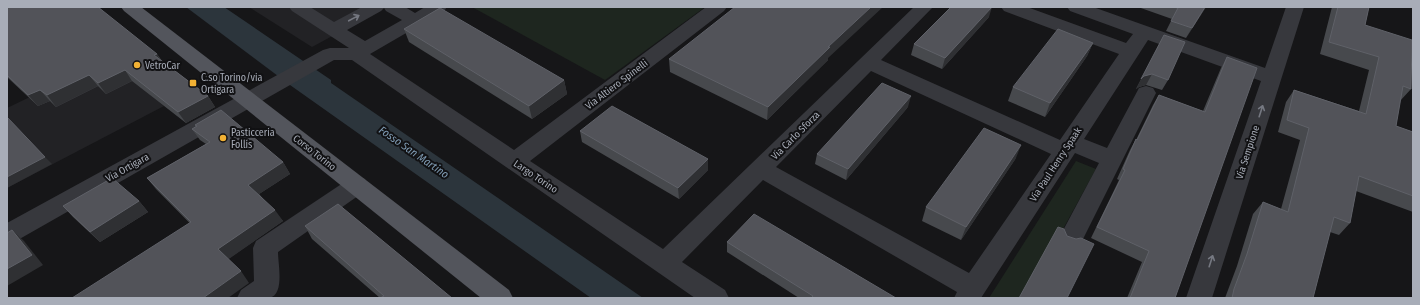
<svg xmlns="http://www.w3.org/2000/svg" width="1420" height="305" font-family="'Fira Sans Condensed',sans-serif">
  <style>
    .built { fill: #222225 }
    .green { fill: #1e261f }
    .water { fill: #2c353c }
    .lines { fill: none; stroke-linecap: round; stroke-linejoin: round }
    .minor { fill: #37383d; fill-rule: evenodd }
    .major { fill: #53555c; fill-rule: evenodd }
    .wall { fill: #47494d }
    .shaded-wall { fill: #2f3033 }
    .building { fill: #525359; stroke: #5f6168 }
    .oneway { stroke: #757881 }
    .poi-dot { fill: #f2b134; stroke: #111113; stroke-width: 1.5 }
    .labels { text-anchor: middle; stroke-width: 4; stroke-linejoin: round; paint-order: stroke }
    .poi-label { font-size: 10px; fill: #a8adb8; stroke: #111113; text-anchor: start }
    .street-label { font-size: 10px; fill: #a8adb8; stroke: #111113 }
    .water-label { font-size: 11px; font-style: italic; fill: #7f9bb3; stroke: #111113 }
  </style>
  <rect width="100%" height="100%" fill="#161618"/>
  <g class="built">
    <path d="M249,7H386L312,47Z"/>
    <path d="M107,60L164,106L7,188V108Z"/>
  </g>
  <g class="green">
    <path d="M472,7H705L605,80Z"/>
    <path d="M1076,161L1096,169L1025,298H989Z"/>
  </g>
  <path class="water" d="M186,7H224L331,80V83L643,298H591L290,85Z"/>
  <g class="lines">
    <g class="minor">
      <path d="M289,7H310L334,22L362,7H405L415,13L425,7H447L444,11L370,54L514,150L706,7H727L724,11L530,161L663,249L914,7H933L881,60L1060,140L1119,54L1004,11L1001,7H1027L1126,43L1133,34L1070,11L1067,7H1093L1265,68L1286,7H1304L1212,298H1186L1261,81L1148,40L1084,139L1107,148L1139,88L1146,86L1153,88L1156,93L1080,245L1071,248L1062,245L1059,238L1099,163L1075,153L981,298H954L957,292L763,180L682,262L725,290L729,298H695L352,60H334L16,241L7,244V223L323,50L330,48H349L292,11ZM384,8L386,11L402,20L365,41L347,30L381,11ZM871,71L1051,154L969,273L776,167Z"/>
      <path d="M357,176L365,179L368,185L365,191L278,252C278,264 285,295 269,298C259,300 247,298 237,298L241,290L254,281L253,248L256,241L349,179Z"/>
    </g>
    <path class="major" d="M121,7H141L509,290L513,298H481L124,11Z"/>
  </g>
  <g class="wall">
    <path d="M7,7L157,54L162,61L208,96L215,107L186,123L132,81L106,94L98,86L56,107L50,101L38,106L7,77Z"/>
    <path d="M1138,7H1206L1186,38L1166,31L1172,19Z"/>
    <path d="M1332,7H1369L1365,25L1411,89L1400,101L1396,126L1413,132V212L1356,191L1350,223L1339,235L1330,232L1313,298H1225L1237,266L1253,214L1263,202L1281,209L1300,140L1278,132L1286,102L1294,90L1359,111L1369,70L1320,54Z"/>
    <path d="M989,17L942,69L911,55L914,44Z"/>
    <path d="M404,29L564,80L567,94L532,119L409,42Z"/>
    <path d="M1164,35L1168,80L1162,90L1146,85L1139,87L1136,89Z"/>
    <path d="M1093,43L1087,56L1045,117L1008,101L1013,87Z"/>
    <path d="M1227,57L1175,298H1127L1142,262L1091,238L1119,180L1117,179L1130,150L1136,139V140L1153,105L1159,95L1203,111L1221,68Z"/>
    <path d="M828,58V60L767,120L670,72L669,59Z"/>
    <path d="M908,107L846,180L815,164L817,154Z"/>
    <path d="M195,125L283,162L290,174L259,194L283,221L228,259L249,283L156,189L147,178L206,144L200,140L192,129L196,127Z"/>
    <path d="M580,131L708,159V170L679,199L582,142Z"/>
    <path d="M1016,158L961,240L922,221L926,207Z"/>
    <path d="M139,201L148,212L100,242L73,217L63,206Z"/>
    <path d="M305,226L452,298H380L312,239Z"/>
    <path d="M727,242L896,298H799L727,252Z"/>
  </g>
  <g class="shaded-wall">
    <path d="M871,7H883L828,58V60L767,120L768,107L828,47Z"/>
    <path d="M992,7L989,17L942,69L945,58Z"/>
    <path d="M1205,7H1206L1186,38L1192,28Z"/>
    <path d="M1093,43L1087,56L1045,117L1050,103Z"/>
    <path d="M157,54L164,65L154,55Z"/>
    <path d="M125,70L132,81L106,94L98,83Z"/>
    <path d="M1152,74L1146,85L1139,87L1136,89L1141,79L1144,76Z"/>
    <path d="M89,75L98,86L56,107L47,95Z"/>
    <path d="M564,80L567,94L532,119L529,106Z"/>
    <path d="M40,90L50,101L38,106L28,95Z"/>
    <path d="M208,96L215,107L186,123L178,112Z"/>
    <path d="M911,96L908,107L846,180L848,169Z"/>
    <path d="M1021,145L1016,158L961,240L966,227Z"/>
    <path d="M45,157L52,164L7,188V177Z"/>
    <path d="M708,159V170L679,199L678,188Z"/>
    <path d="M283,162L290,174L256,196L248,185Z"/>
    <path d="M139,201L148,212L100,242L90,232Z"/>
    <path d="M275,210L283,221L226,261L218,249Z"/>
    <path d="M12,230L24,241L43,265L7,286V269Z"/>
    <path d="M241,271L249,283L228,298H203Z"/>
  </g>
  <g class="building">
    <path d="M7,7H98L157,54L154,55L208,96L178,112L125,70L98,83L89,75L47,95L40,90L28,95L7,75Z"/>
    <path d="M735,7H871L828,47H830L768,107L669,59Z"/>
    <path d="M951,7H992L945,58L914,44Z"/>
    <path d="M1173,7H1205L1192,28L1171,21L1178,8Z"/>
    <path d="M1338,7H1369L1365,25L1412,40L1411,89L1403,86L1396,126L1413,132V196L1359,176L1350,223L1334,217L1313,298H1232L1234,289L1247,254L1263,202L1288,212L1309,128L1287,120L1294,90L1366,114L1379,57L1329,42Z"/>
    <path d="M440,8L564,80L529,106L404,29Z"/>
    <path d="M1058,29L1093,43L1050,103L1013,87Z"/>
    <path d="M1164,35L1185,42L1168,80L1152,74L1144,76L1141,79Z"/>
    <path d="M1227,57L1257,68L1175,298H1130L1149,251L1097,227L1125,170L1123,169L1136,139L1137,140L1159,95L1205,112Z"/>
    <path d="M882,83L911,96L848,169L817,154Z"/>
    <path d="M612,106L708,159L678,188L580,131Z"/>
    <path d="M221,110L283,162L248,185L275,210L218,249L241,271L203,298H72L191,222L147,178L210,142L192,129L197,126L195,125Z"/>
    <path d="M7,117L45,157L7,177Z"/>
    <path d="M984,128L1021,145L966,227L926,207Z"/>
    <path d="M112,178L139,201L90,232L63,206Z"/>
    <path d="M338,204L452,298H380L384,296L305,226Z"/>
    <path d="M754,214L896,298H811L813,296L727,242Z"/>
    <path d="M1058,227L1064,229L1067,236L1076,239L1081,238L1094,244L1067,298H1019Z"/>
    <path d="M12,230L32,255L7,269V233Z"/>
  </g>
  <defs><path id="oneway-shaft" d="M-6 0H5M1.5-3L5.5 0L1.5 3" fill="none" stroke-width="1.6" stroke-linecap="round" stroke-linejoin="round"/></defs>
  <g class="oneway">
    <use href="#oneway-shaft" transform="translate(354 18) rotate(-28)"/>
    <use href="#oneway-shaft" transform="translate(1261 111) rotate(-72)"/>
    <use href="#oneway-shaft" transform="translate(1211 261) rotate(-72)"/>
  </g>
  <g class="poi-dot">
    <circle cx="137" cy="65" r="4"/>
    <rect x="189" y="79" width="8" height="8" rx="2"/>
    <circle cx="223" cy="138" r="4"/>
  </g>
  <g class="labels">
    <g class="poi-label">
      <text x="145" y="69">VetroCar</text>
      <text x="201" y="81">C.so Torino/via<tspan x="201" dy="12">Ortigara</tspan></text>
      <text x="231" y="136">Pasticceria<tspan x="231" dy="12">Follis</tspan></text>
    </g>
    <g class="street-label">
      <text transform="translate(616 84) rotate(-37)" y="4">Via Altiero Spinelli</text>
      <text transform="translate(795 135) rotate(-45)" y="4">Via Carlo Sforza</text>
      <text transform="translate(315 152) rotate(38)" y="4">Corso Torino</text>
      <text transform="translate(1247 152) rotate(-72)" y="4">Via Sempione</text>
      <text transform="translate(1055 164) rotate(-57)" y="4">Via Paul Henry Spaak</text>
      <text transform="translate(127 167) rotate(-29)" y="4">Via Ortigara</text>
      <text transform="translate(536 176) rotate(34)" y="4">Largo Torino</text>
    </g>
    <g class="water-label">
      <text transform="translate(414 152) rotate(35)" y="4">Fosso San Martino</text>
    </g>
  </g>
  <rect width="1420" height="305" fill="none" stroke="#a8adb8" stroke-width="16"/>
</svg>
